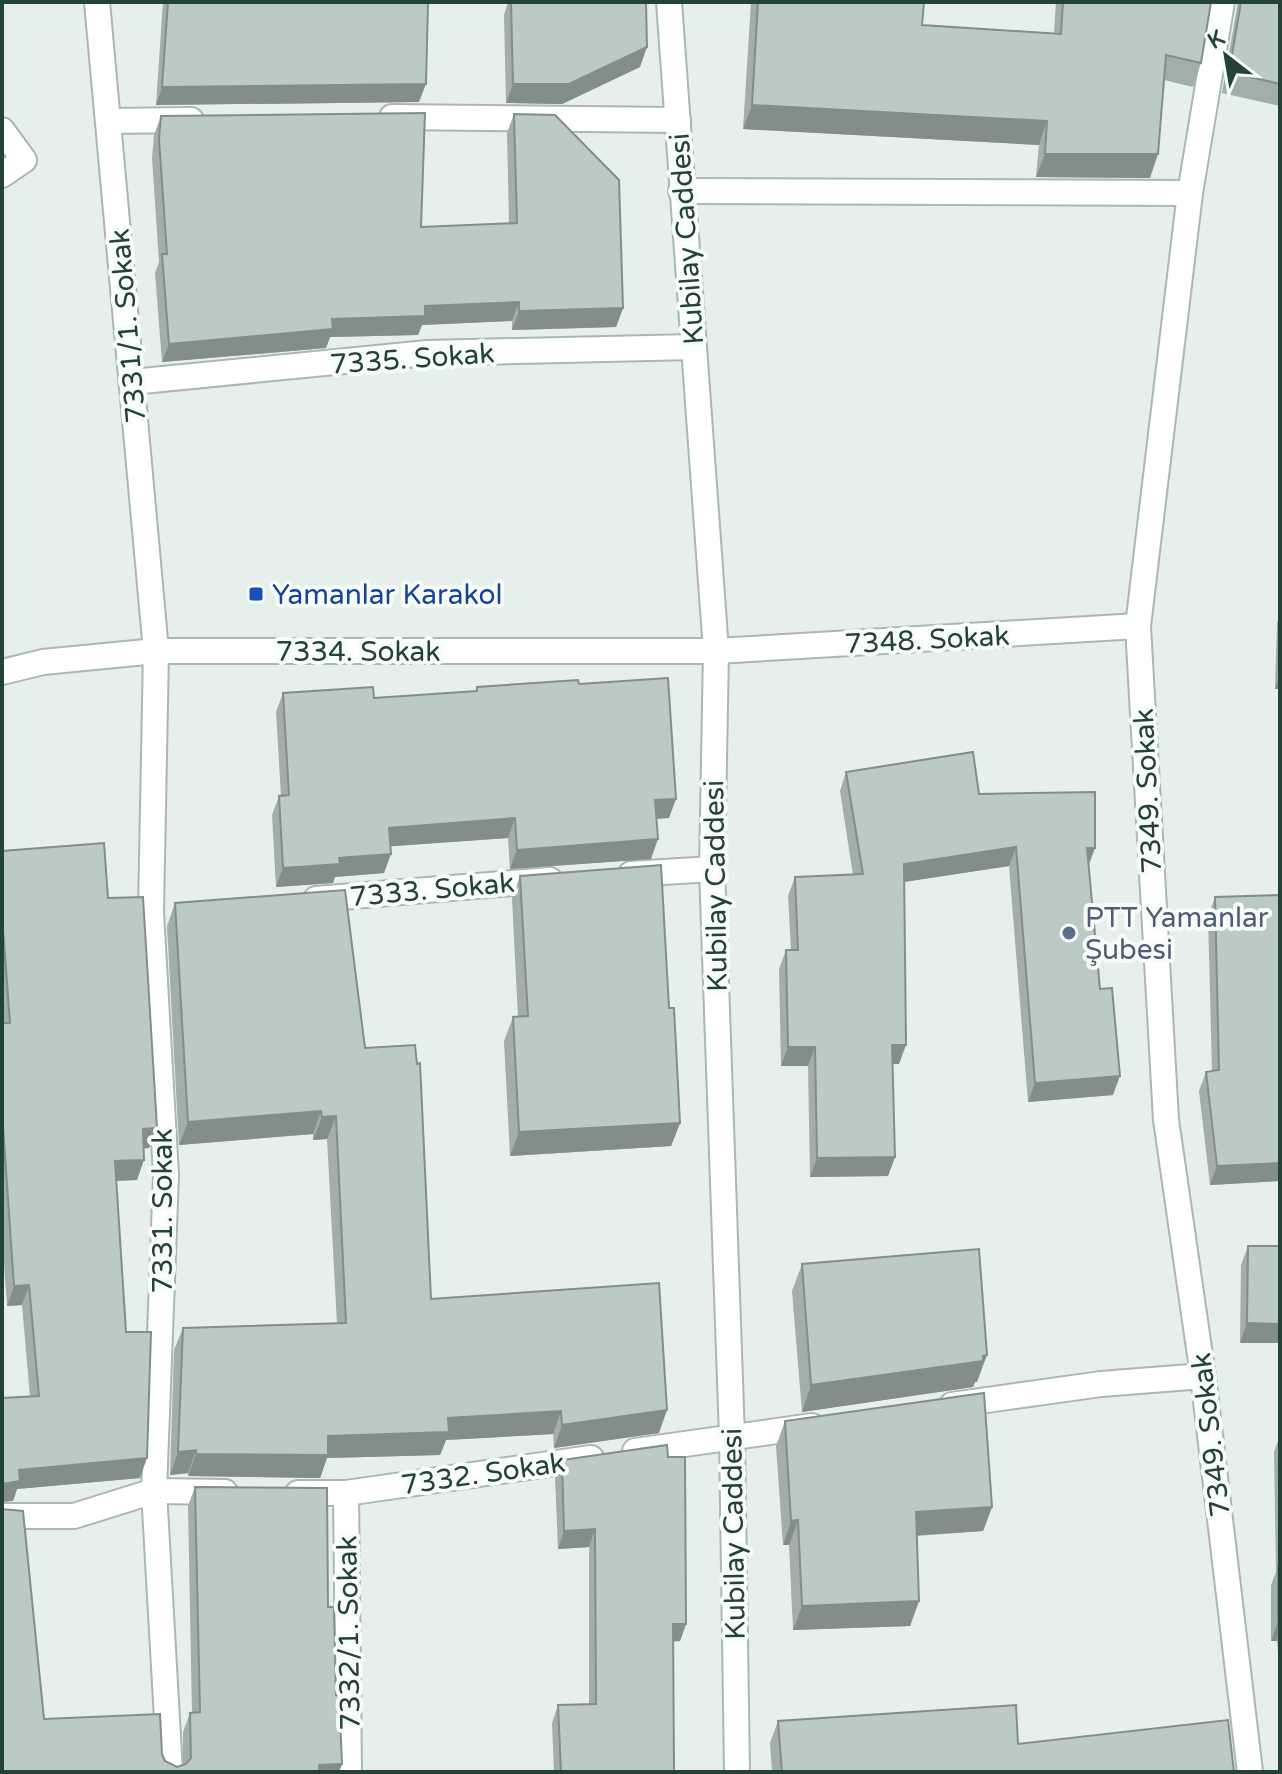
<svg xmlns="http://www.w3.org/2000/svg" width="1282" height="1774" font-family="'Varela Round',sans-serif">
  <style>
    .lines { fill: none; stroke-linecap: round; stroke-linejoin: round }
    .minor-casing { stroke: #a8b8b2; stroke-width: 28 }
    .minor { stroke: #fff; stroke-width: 24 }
    .wall { fill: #a1aea9 }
    .shaded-wall { fill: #838d89 }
    .building { fill: #bbcac4; stroke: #838d89; stroke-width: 2 }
    .transit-dot { fill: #1a4fb4; stroke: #f7fbf9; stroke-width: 3 }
    .service-dot { fill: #5c6f8a; stroke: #f7fbf9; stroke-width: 3 }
    .labels { text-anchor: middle; stroke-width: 8; stroke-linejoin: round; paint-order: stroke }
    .street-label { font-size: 28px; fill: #24423a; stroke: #f7fbf9 }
    .transit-label { font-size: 28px; fill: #164399; stroke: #f7fbf9; text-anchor: start }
    .service-label { font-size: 28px; fill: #4e5e75; stroke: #f7fbf9; text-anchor: start }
  </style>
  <rect width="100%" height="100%" fill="#e6efeb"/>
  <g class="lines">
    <g class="minor-casing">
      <g id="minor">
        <path d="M97,2L156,651L151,912L166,1175L154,1491L170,1772"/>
        <path d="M669,2L716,651L712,869L732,1437L737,1772"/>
        <path d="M1222,2L1190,193L1138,626L1166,1120L1203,1376L1250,1772"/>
        <path d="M392,117L678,120"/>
        <path d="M108,121L191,120"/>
        <path d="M2,130L24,160L2,175"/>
        <path d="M681,191L1190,193"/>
        <path d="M132,382L427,353L693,347"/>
        <path d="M2,672L43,662L156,651H716L1138,626"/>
        <path d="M631,874L712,869"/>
        <path d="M316,899L550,880"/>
        <path d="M952,1405L1101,1384L1203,1376"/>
        <path d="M635,1451L812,1426"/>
        <path d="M298,1493H346L591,1458"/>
        <path d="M346,1493L349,1772"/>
        <path d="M2,1516H74L154,1491L225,1492"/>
      </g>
    </g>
    <use href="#minor" class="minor"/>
  </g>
  <g class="wall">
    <path d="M163,2H428L419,102L156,105Z"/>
    <path d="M508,2H646L640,67L562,104L506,103L504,15Z"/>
    <path d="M751,2H924L922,25L1054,33L1056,2H1211L1201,63L1193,87L1164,80L1150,178L1036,177L1039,145L743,129Z"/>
    <path d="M1238,2H1280V106L1222,93Z"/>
    <path d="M514,114L623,308L616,327L512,330V321L422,325L418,335L330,337L326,348L162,362L155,273L159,262L152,158L154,135L161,116L421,227L509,223L507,133Z"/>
    <path d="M1280,614V689H1275L1277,623Z"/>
    <path d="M579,684L669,818L657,819L651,859L510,869L508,838L390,846L384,873L335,877L333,883L276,887L272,815L279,796H281L276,712L283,693L374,698L475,691L477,687Z"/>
    <path d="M846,772L979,794L1089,866L1100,989L1113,1095L1028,1102L1009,866L904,882L899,1064H893L895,1157L888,1176L810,1177L808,1066H781L779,969L786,950H791L788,896L795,877L853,875L840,791Z"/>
    <path d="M2,851L108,898L157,1128L149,1148H144L137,1180L116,1181L126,1332L140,1478L17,1489L13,1501L30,1397L22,1305L7,1306L2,1237Z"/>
    <path d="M520,876L669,1008L680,1123L671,1146L510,1156L504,1041L513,1017H518L512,899Z"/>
    <path d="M1280,895V1181L1210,1185L1199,1091L1206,1072L1212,1071L1208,916L1215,897Z"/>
    <path d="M175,903L365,1048L431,1299L659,1433L554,1448L553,1434L446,1440L440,1455L327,1458L320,1478L188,1476V1473L170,1475L174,1350L183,1328L337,1324L327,1139L313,1140V1134L179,1145L167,926Z"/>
    <path d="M1248,1246H1280L1240,1343L1241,1265Z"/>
    <path d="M802,1264L977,1382H975L973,1387L802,1412L792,1291Z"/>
    <path d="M785,1421L992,1507L983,1531L916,1536L919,1601L910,1626L793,1630L789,1545H783L776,1446Z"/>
    <path d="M1280,1435V1675L1277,1641H1271V1585L1276,1572L1274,1452Z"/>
    <path d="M562,1460L686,1624L680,1641H673L674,1772H554L552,1723L558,1705L589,1704V1547L558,1549L555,1478Z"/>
    <path d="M195,1487L328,1607L342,1764L339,1772H2L44,1719L162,1754L165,1761L177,1767L183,1765V1732L190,1713H192L188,1506Z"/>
    <path d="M778,1721L1018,1744L1234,1772H772L770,1743Z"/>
  </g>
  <g class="shaded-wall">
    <path d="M647,47L640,67L562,104L506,103L513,84Z"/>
    <path d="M426,84L419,102L156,105L162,87Z"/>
    <path d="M752,105L1047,121L1039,145L743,129Z"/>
    <path d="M1045,154H1158L1150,178L1036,177Z"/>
    <path d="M519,302L512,321L422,325L418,335L330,337L326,348L162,362L169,344L425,306Z"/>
    <path d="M623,308L616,327L512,330L519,311Z"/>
    <path d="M1280,674V689H1275Z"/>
    <path d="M676,799L669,818L648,819L655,800Z"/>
    <path d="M515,818L508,838L382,847L389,828Z"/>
    <path d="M658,839L651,859L510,869L517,850Z"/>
    <path d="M1016,847L1009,866L897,883L904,864Z"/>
    <path d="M1087,848H1095L1088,867Z"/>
    <path d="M391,854L384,873L335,877L333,883L276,887L283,868L339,858Z"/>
    <path d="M892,1045H906L899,1064H886Z"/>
    <path d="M788,1047H815L808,1066H781Z"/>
    <path d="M1120,1076L1113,1095L1028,1102L1035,1083Z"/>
    <path d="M321,1111L313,1134L179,1145L188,1122Z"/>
    <path d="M336,1116L327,1139L313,1140L322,1117Z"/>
    <path d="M680,1123L671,1146L510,1156L519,1132Z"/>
    <path d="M157,1128L149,1148L136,1149L143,1129Z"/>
    <path d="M895,1157L888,1176L810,1177L817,1158Z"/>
    <path d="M144,1160L137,1180L108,1181L115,1161Z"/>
    <path d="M1280,1163V1181L1210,1185L1217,1166Z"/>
    <path d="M29,1285L22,1305L7,1306L14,1286Z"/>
    <path d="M1247,1323L1280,1324V1343H1240Z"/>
    <path d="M987,1355L977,1382H975L973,1387L802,1412L811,1385Z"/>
    <path d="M667,1410L659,1433L554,1448L562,1425Z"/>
    <path d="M561,1411L553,1434L446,1440L440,1455L327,1458L320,1478L188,1476L196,1454L448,1418Z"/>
    <path d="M196,1450L188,1473L170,1475L178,1452Z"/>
    <path d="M147,1458L140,1478L17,1489L13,1501L2,1502V1484L19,1470Z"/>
    <path d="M992,1507L983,1531L907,1536L916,1512Z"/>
    <path d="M798,1520L789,1545H783L791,1521Z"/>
    <path d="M595,1529L589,1547L558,1549L564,1531Z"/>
    <path d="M919,1601L910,1626L793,1630L802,1606Z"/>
    <path d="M1278,1621H1280V1632L1277,1641H1271Z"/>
    <path d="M673,1624H686L680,1641L666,1642Z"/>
    <path d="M342,1764L339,1772H317L319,1765Z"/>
  </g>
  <g class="building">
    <path d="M168,2H428L426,84L162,87Z"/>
    <path d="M511,2H646L647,47L569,84H513Z"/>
    <path d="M758,2H924L922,25L1061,34L1063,2H1211L1201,63L1166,55L1158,154H1045L1047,121L752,105Z"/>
    <path d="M1241,2H1280V84L1229,72Z"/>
    <path d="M425,113L421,227L517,223L514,114L555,115L619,180L623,308L519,311V302L425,306V316L332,319L333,329L169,344L162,254H167L159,139L161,116Z"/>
    <path d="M668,678L676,799L655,800L658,839L517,850L515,818L389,828L391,854L339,858L340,864L283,868L279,796L289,795L283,693L373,687L374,698L477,691V687L578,680L579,684Z"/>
    <path d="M973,752L979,794L1095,792V848H1087L1100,989L1112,988L1120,1076L1035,1083L1016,847L904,864L906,1045H892L895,1157L817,1158L815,1047H788L786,950H798L795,877L863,874L846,772Z"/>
    <path d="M104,843L108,898L143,897L157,1128L143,1129L144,1160L115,1161L126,1332H151L147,1458L19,1470L20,1481L2,1484V1398L39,1396L29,1285L14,1286L2,1112V1023H10L2,916V851Z"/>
    <path d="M661,865L669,1008H674L680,1123L519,1132L513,1017L528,1016L520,876Z"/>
    <path d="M345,890L365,1048L415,1045L417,1064L420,1063L431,1299L659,1283L667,1410L562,1425L561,1411L448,1418L449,1432L328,1436V1455L196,1454V1450L178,1452L183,1328L346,1323L336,1116L322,1117L321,1111L188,1122L175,903Z"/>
    <path d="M1280,895V1163L1217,1166L1206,1072L1219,1070L1215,897Z"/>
    <path d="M1248,1246H1280V1324L1247,1323Z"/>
    <path d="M979,1249L987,1355L983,1356V1361L811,1385L802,1264Z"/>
    <path d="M984,1393L992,1507L916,1512L919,1601L802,1606L798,1520L791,1521L785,1421Z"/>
    <path d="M667,1445L668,1457H685L686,1624H673L674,1772H561L558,1705L596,1704L595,1529L564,1531L562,1460Z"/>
    <path d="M195,1487L327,1488L328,1607H334L336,1695H339L342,1764L319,1765V1772H2V1509L23,1511L44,1719L160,1714L162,1754L165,1761L177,1767L186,1764L191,1758L190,1713L200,1712Z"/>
    <rect x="1278" y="1566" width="2" height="55"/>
    <path d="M1016,1705L1018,1744L1228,1720L1234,1772H782L778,1721Z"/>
  </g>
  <rect class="transit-dot" x="248" y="586" width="16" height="16" rx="4"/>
  <circle class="service-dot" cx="1069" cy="933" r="8"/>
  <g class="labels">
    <g class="street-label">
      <text transform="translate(686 239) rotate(-94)" y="10">Kubilay Caddesi</text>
      <text transform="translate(127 326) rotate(-95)" y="10">7331/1. Sokak</text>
      <text transform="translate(412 358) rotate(-4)" y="10">7335. Sokak</text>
      <text transform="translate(927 639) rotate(-3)" y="10">7348. Sokak</text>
      <text x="358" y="661">7334. Sokak</text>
      <text transform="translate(1147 791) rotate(-93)" y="10">7349. Sokak</text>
      <text transform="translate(715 886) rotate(-91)" y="10">Kubilay Caddesi</text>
      <text transform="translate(432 889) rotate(-5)" y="10">7333. Sokak</text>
      <text transform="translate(162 1211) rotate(-90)" y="10">7331. Sokak</text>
      <text transform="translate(1210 1435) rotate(-97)" y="10">7349. Sokak</text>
      <text transform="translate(483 1473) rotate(-8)" y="10">7332. Sokak</text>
      <text transform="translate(733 1534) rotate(-91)" y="10">Kubilay Caddesi</text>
      <text transform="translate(348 1633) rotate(-91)" y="10">7332/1. Sokak</text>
    </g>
    <g class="transit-label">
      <text x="272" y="604">Yamanlar Karakol</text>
    </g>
    <g class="service-label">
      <text x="1085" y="927">PTT Yamanlar<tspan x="1085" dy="32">Şubesi</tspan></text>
    </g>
  </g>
  <rect width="1282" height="1774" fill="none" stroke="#24423a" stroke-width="8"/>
  <g transform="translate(1226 56) rotate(329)" stroke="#f7fbf9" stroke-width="6" paint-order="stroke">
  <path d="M0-6L14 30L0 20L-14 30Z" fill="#24423a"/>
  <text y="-12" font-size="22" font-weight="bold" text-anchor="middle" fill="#24423a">K</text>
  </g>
</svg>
